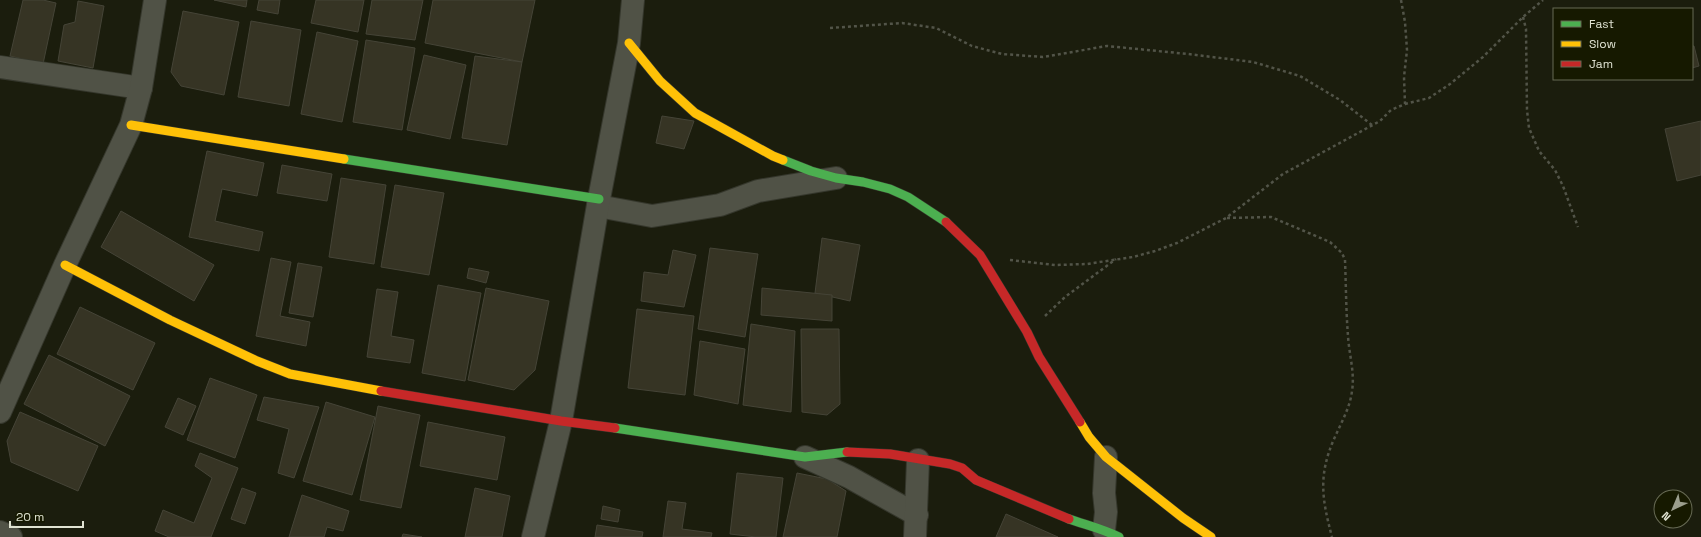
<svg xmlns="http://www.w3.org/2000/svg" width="1701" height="537" font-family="'Space Grotesk',sans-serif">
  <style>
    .building { fill: #363424; stroke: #454437 }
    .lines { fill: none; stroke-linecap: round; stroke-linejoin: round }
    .street-casing { stroke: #35372c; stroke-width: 24 }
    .fast-casing { stroke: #35372c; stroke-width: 10 }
    .slow-casing { stroke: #35372c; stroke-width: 10 }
    .jam-casing { stroke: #35372c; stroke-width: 10 }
    .path { stroke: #525448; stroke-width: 2.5; stroke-dasharray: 3 3; stroke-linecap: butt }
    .street { stroke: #505246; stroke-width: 22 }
    .fast { stroke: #4caf50; stroke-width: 9 }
    .slow { stroke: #ffc107; stroke-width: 9 }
    .jam { stroke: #c62828; stroke-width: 9 }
  </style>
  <rect width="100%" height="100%" fill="#1b1d0d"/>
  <g class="building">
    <path d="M23,0H43L56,3L43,64L10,56Z"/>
    <path d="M214,0H247L246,7Z"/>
    <path d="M259,0H280L278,14L257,10Z"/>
    <path d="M316,0H364L358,32L311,23Z"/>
    <path d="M372,0H423L415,40L366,34Z"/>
    <path d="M433,0H535L522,62L425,43Z"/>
    <path d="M78,1L104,6L93,68L58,61L64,25L75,22Z"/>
    <path d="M183,11L239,22L224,95L181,86L171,72Z"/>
    <path d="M251,21L301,30L289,106L238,97Z"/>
    <path d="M317,32L358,41L342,122L301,114Z"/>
    <path d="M366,40L415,48L402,130L353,122Z"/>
    <path d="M1692,46H1694L1699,66L1692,68Z"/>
    <path d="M424,55L466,65L450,139L407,130Z"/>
    <path d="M475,56L522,62L507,145L462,138Z"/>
    <path d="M662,116L694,121L684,149L656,143Z"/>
    <path d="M1701,121V175L1677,181L1665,129Z"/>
    <path d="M207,151L264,163L257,196L222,189L215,221L263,232L259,251L189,237Z"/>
    <path d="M282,165L332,174L327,201L277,193Z"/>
    <path d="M341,178L386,185L374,264L329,257Z"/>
    <path d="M395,185L444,193L429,275L381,267Z"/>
    <path d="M121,211L214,265L194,301L101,247Z"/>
    <path d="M822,238L860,245L850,301L815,293Z"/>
    <path d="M710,248L758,254L745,337L698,329Z"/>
    <path d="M673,250L696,255L684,307L641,301L644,272L668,275Z"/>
    <path d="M271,258L291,262L280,316L310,322L306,346L256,336Z"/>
    <path d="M298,263L322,267L313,317L289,313Z"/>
    <path d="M469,268L489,272L486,283L467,278Z"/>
    <path d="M438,285L481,293L465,381L422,373Z"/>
    <path d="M486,288L549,301L535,370L514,390L468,380Z"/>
    <path d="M762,288L832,295V321L761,315Z"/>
    <path d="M377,289L398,292L391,336L414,340L410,363L367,357Z"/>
    <path d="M80,307L155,343L133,390L57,354Z"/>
    <path d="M637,309L694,316L685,395L628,388Z"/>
    <path d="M751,324L795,331L791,412L743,405Z"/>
    <path d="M801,329H839L840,404L827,415L802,412Z"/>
    <path d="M700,341L745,349L738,404L694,395Z"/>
    <path d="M49,355L130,396L105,446L24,404Z"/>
    <path d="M210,378L257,395L235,458L187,440Z"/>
    <path d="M264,397L319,407L294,478L278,473L289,429L257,420Z"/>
    <path d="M178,398L196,406L183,435L165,427Z"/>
    <path d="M326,402L375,417L352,495L303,481Z"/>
    <path d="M378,406L420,415L401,508L360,500Z"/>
    <path d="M20,412L98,446L78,491L11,462L7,441Z"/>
    <path d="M428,422L505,437L497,480L420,466Z"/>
    <path d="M200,453L238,468L211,537H169L155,531L163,510L194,523L212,478L195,466Z"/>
    <path d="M737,473L783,478L776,537H756L730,534Z"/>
    <path d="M797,473L827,479L846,491L837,537H783Z"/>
    <path d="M242,488L256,493L245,524L231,519Z"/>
    <path d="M475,488L510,496L502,537H465Z"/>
    <path d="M302,495L349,511L343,531L327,527L324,537H289Z"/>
    <path d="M668,501L686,503L682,529L712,533L711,537H663Z"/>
    <path d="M603,506L620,510L618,522L601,519Z"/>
    <path d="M1006,514L1058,537H996Z"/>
    <path d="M597,525L643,532L642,537H595Z"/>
    <path d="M403,534L422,537H402Z"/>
  </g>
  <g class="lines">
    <g class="street-casing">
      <g id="street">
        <path d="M0,67L141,88"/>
        <path d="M598,206L652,216L720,205L758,191L836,178"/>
        <path d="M0,412L65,265L131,125L141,88L155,0"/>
        <path d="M805,457L849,477L917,515"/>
        <path d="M1104,530L1106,512L1104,493L1106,457"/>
        <path d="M0,532L11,537"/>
        <path d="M533,537L561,421L599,199L629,43L633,0"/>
        <path d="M915,537L918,460"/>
      </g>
    </g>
    <g class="fast-casing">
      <g id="fast">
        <path d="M344,159L599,199"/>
        <path d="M783,160L811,171L836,178L863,182L890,189L908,197L946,222"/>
        <path d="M615,428L805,457L847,452"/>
        <path d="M1069,519C1086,525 1103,529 1119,537"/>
      </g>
    </g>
    <g class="slow-casing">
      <g id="slow">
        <path d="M629,43L660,81L695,113L773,156L783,160"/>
        <path d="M131,125L344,159"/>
        <path d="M65,265L170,320L257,361L290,374L381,391"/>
        <path d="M1080,422L1089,437L1106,457L1183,518L1211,537"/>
      </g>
    </g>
    <g class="jam-casing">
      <g id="jam">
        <path d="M946,222L980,255L1027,332L1039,357L1080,422"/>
        <path d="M381,391L561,421L615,428"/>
        <path d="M847,452L890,454L950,464L962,468L976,480L1069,519"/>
      </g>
    </g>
    <g class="path">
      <path d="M1523,17L1526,29L1527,110L1529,128L1539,151L1555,170L1563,186L1578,227"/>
      <path d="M830,28L902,23L936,28L972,46L1002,54L1043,57L1107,46L1188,54L1253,62L1300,76L1340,100L1372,125"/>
      <path d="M1405,104L1429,98L1450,84L1483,57L1523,17L1543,0"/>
      <path d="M1227,218L1271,217L1330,242L1342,253L1345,260C1346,285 1346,311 1348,336C1349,354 1355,373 1352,391C1350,408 1341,423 1334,439C1318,476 1322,499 1332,537"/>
      <path d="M1010,260L1055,265L1087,264L1133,257L1155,251L1177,243L1226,218L1283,174L1380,121L1391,110L1405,104L1404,77L1407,50L1405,22L1401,0"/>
      <path d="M1045,316L1065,297L1116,259"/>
    </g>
    <use href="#street" class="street"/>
    <use href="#fast" class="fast"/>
    <use href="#slow" class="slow"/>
    <use href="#jam" class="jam"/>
  </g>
  <rect x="1553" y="8" width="140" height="72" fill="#161900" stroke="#676a54"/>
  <rect x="1561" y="21" width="20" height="6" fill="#4caf50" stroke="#676a54"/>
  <text x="1589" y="28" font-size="12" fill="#e0e3d2">Fast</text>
  <rect x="1561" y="41" width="20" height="6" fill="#ffc107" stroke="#676a54"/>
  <text x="1589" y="48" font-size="12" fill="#e0e3d2">Slow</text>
  <rect x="1561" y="61" width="20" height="6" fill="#c62828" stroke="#676a54"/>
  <text x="1589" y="68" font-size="12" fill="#e0e3d2">Jam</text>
  <g transform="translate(1673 509) rotate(224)"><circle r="19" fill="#161900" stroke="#676a54"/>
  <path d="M0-3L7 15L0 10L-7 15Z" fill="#9b9e8d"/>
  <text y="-6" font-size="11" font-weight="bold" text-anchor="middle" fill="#e0e3d2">N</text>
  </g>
  <path d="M10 521v6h73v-6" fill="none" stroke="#e0e3d2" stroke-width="2"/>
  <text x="16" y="521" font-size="12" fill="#e0e3d2" stroke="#161900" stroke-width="3" paint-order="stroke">20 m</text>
</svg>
